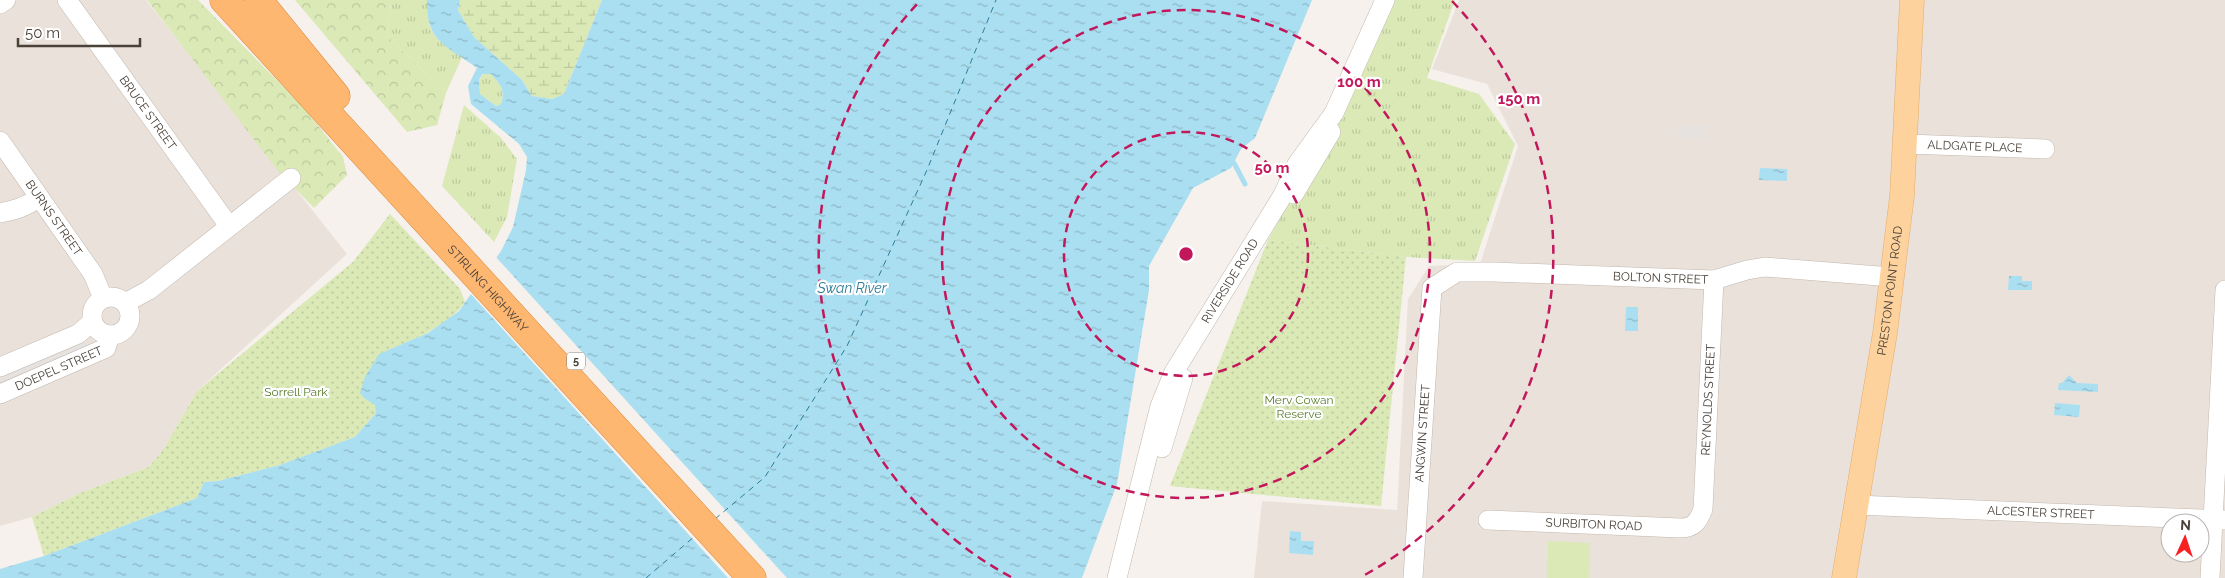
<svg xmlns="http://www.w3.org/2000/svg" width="2225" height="578" font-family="Raleway,sans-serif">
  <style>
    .residential { fill: #eae2da; fill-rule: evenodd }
    .grass { fill: url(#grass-tufts) }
    .forest { fill: url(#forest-crowns) }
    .wetland { fill: url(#wetland-marsh) }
    .park { fill: url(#park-dots) }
    .pitch { fill: #dae9b6 }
    .parking { fill: #e5e2e0 }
    .water { fill: url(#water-ripples); fill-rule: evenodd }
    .pier { fill: #f6f1ec }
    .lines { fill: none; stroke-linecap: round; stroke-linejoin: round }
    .stream { stroke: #aadff1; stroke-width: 5 }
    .ferry { stroke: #2b7b96; stroke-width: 1; stroke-dasharray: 6 5; stroke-linecap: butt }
    .minor-casing { stroke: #c1b7ae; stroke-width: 20 }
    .major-casing { stroke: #e4ac6c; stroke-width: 25 }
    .highway-casing { stroke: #dd893e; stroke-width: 29 }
    .minor { stroke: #fff; stroke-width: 19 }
    .major { stroke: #fdd29d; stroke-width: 24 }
    .highway { stroke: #fdb770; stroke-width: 28 }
    .ring { fill: none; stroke: #c2185b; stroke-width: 2.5; stroke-dasharray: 9 6 }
    .labels { text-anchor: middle; stroke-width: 4.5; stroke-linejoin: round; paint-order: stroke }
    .shield { fill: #fff; stroke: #807a74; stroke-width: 1 }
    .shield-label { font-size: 11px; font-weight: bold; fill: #4a4139 }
    .street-label { font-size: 12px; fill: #4a4139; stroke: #fff }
    .park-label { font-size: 12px; fill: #587d2b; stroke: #fff }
    .water-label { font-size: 14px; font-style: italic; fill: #2b7b96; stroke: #fff }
    .centre { fill: #c2185b; stroke: #fff; stroke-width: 2.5 }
    .ring-label { font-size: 15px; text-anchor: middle; font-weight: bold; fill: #c2185b; stroke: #fff; stroke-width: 4.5; stroke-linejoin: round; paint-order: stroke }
  </style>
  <defs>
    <pattern id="grass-tufts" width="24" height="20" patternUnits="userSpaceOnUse" patternTransform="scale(1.25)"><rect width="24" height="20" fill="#dae9b6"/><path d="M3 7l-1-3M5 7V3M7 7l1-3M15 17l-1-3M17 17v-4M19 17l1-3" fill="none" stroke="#bdc99d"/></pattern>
    <pattern id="forest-crowns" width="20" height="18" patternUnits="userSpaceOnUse" patternTransform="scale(1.25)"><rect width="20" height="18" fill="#dae9b6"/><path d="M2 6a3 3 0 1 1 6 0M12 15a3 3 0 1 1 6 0" fill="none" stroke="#bdc99d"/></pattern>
    <pattern id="wetland-marsh" width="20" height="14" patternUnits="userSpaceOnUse" patternTransform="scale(1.25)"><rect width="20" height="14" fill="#dae9b6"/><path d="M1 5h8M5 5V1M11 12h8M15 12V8" fill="none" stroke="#bdc99d"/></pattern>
    <pattern id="park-dots" width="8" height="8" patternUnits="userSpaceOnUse" patternTransform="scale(1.25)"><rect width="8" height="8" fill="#dae9b6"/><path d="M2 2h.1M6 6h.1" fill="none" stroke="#bdc99d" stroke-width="1.8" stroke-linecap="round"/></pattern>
    <pattern id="water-ripples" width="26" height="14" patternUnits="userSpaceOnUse" patternTransform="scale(1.25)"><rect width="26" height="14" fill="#aadff1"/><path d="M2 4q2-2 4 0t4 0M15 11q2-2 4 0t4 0" fill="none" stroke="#8cb6c4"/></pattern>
  </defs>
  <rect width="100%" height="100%" fill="#f6f1ec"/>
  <g class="residential">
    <path d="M0,0H146L347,254L197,391L165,447L149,467L80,493L32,517L0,526Z"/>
    <path d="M1459,0H2225V578H1254L1262,501L1397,510L1408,299L1429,266L1480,264L1518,146L1487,84L1432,69ZM2170,523H2200V553H2170Z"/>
  </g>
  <g class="grass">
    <path d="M390,0H427C427,35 435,38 462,57L446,93L387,36L391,2Z"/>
    <path d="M1394,0H1455L1427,78L1479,94L1515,144L1475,261L1406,257L1268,240L1369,57Z"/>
    <path d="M484,74H491C500,84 506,90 501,104L496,106L480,94L479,79Z"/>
    <path d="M464,105L501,138L517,159L507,217L494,242L442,186Z"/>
  </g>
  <g class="forest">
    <path d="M147,0H198L305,109L343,157L347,175L314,208L278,171Z"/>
    <path d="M295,0H390L391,2L387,36L446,93L437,125L407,132Z"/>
  </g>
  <path class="wetland" d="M460,0H602L564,94L552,99L532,96L522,80L474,37L458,10Z"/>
  <g class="park">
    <path d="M390,214L460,289L465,302C445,330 409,340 379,355L376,413L355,437L280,465L218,481L204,482L197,498L44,556L32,517L80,493L149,467L165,447L197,391L353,262Z"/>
    <path d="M1268,240L1406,257L1381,506L1170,486Z"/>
  </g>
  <path class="pitch" d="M1548,541L1590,543L1589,578H1547Z"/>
  <g class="parking">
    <path d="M1679,125L1705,126L1704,138L1678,137Z"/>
    <path d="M83,340L94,347L0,390V378Z"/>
  </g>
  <g class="water">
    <path d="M427,0H460L458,10L474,37L522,80L532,96L552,99L564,94L602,0H1312L1255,138L1241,149L1231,168L1193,188L1149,266V290L1117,484L1082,578H0V569L44,556L197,498L204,482L218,481L280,465L355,437L376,413L375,405L364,398L360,393L365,377L379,354L428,333L459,311L501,251L513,227L526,170L527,157L519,144L471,104L468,86L477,68C446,45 426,42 427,0ZM483,74H491C500,84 506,90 501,104L496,106L480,94L479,79Z"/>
    <path d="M1760,168L1787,169V181L1759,180Z"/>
    <path d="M2009,276H2022V281H2032V290H2008Z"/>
    <path d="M1626,307H1638V331H1625Z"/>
    <path d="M2069,375L2077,383L2098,384V392L2058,390L2059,383H2062Z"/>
    <path d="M2055,403L2080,405L2079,417L2054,415Z"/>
    <path d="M1290,531L1301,532V541H1314L1313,555L1289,553Z"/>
  </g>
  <path class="pier" d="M495,256L787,578H728L469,292Z"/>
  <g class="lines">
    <path class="stream" d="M1234,163L1245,184"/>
    <g class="ferry">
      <path d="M715,519L765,477L847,346L927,170L996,0"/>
      <path d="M646,578L695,536"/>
    </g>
    <g class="minor-casing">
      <g id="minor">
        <path id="s1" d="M67,0L229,226"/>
        <path d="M0,4L6,0"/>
        <path id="s2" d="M0,141L93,274L103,298"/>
        <path id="s3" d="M1906,144L2045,149"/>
        <path d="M1294,194L1331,132"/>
        <path d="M0,213C15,210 26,207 38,198"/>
        <circle cx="111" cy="316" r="19"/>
        <path d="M125,303L149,290L291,178"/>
        <path d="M0,367L78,334L92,322"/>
        <path id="s4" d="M0,394L106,348L110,335"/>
        <path d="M1162,448L1183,378"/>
        <path id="s5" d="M1856,505L2225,520"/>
        <path id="s6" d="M1488,520L1680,528C1694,528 1698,522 1703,509L1714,280"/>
        <path id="s7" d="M1117,578L1160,406L1174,372L1283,195L1297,164L1334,113L1385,0"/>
        <path id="s8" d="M1413,578L1432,288L1457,272H1494L1714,280L1747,270L1765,267L1892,277"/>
        <path d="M2210,578L2225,290"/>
      </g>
    </g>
    <g class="major-casing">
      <g id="major">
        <path id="s9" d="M1844,578L1885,333L1902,196L1912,0"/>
      </g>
    </g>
    <g class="highway-casing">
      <g id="highway">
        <path id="s10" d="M224,0L752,578"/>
        <path d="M258,0L336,96"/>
      </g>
    </g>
    <use href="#minor" class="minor"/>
    <use href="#major" class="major"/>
    <use href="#highway" class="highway"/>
  </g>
  <g class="ring">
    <circle cx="1186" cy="254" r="122"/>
    <circle cx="1186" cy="254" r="244"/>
    <path d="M1011 577A367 367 0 0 1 920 1M1452 1A367 367 0 0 1 1361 577"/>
  </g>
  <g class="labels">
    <rect class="shield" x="567" y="352.5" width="18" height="17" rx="4"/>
    <g class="shield-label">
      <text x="576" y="365">5</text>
    </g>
    <g class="street-label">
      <text dy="4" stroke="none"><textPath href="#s1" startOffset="139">BRUCE STREET</textPath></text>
      <text dy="4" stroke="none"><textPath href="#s3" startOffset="69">ALDGATE PLACE</textPath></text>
      <text dy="4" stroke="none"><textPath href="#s2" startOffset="94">BURNS STREET</textPath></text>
      <text dy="4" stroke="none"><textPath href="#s8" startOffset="524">BOLTON STREET</textPath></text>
      <text dy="4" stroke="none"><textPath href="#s7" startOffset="321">RIVERSIDE ROAD</textPath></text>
      <text dy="4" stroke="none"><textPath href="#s10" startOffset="391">STIRLING HIGHWAY</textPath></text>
      <text dy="4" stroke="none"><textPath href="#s9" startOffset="291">PRESTON POINT ROAD</textPath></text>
      <text dy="4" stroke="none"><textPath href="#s4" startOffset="64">DOEPEL STREET</textPath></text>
      <text dy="4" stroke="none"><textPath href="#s6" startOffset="334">REYNOLDS STREET</textPath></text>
      <text dy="4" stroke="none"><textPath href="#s8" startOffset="145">ANGWIN STREET</textPath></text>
      <text dy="4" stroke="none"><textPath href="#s5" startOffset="185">ALCESTER STREET</textPath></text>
      <text dy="4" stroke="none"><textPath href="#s6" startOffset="106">SURBITON ROAD</textPath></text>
    </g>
    <g class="park-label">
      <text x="296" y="396">Sorrell Park</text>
      <text x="1299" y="404">Merv Cowan<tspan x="1299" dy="14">Reserve</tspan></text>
    </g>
    <g class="water-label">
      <text x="852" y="293">Swan River</text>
    </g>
  </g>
  <circle cx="1186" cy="254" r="8" class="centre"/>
  <g class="ring-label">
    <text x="1359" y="87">100 m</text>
    <text x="1519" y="104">150 m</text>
    <text x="1272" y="173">50 m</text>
  </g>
  <g transform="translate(2185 538) rotate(3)"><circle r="24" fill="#ffffff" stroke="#b7b3b0"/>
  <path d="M0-4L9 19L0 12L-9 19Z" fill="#f82023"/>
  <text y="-8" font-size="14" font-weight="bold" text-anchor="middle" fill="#4a4139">N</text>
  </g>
  <path d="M18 38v8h122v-8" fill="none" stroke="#4a4139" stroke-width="2.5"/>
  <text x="25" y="38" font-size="15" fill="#4a4139" stroke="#ffffff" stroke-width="4" paint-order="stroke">50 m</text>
</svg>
